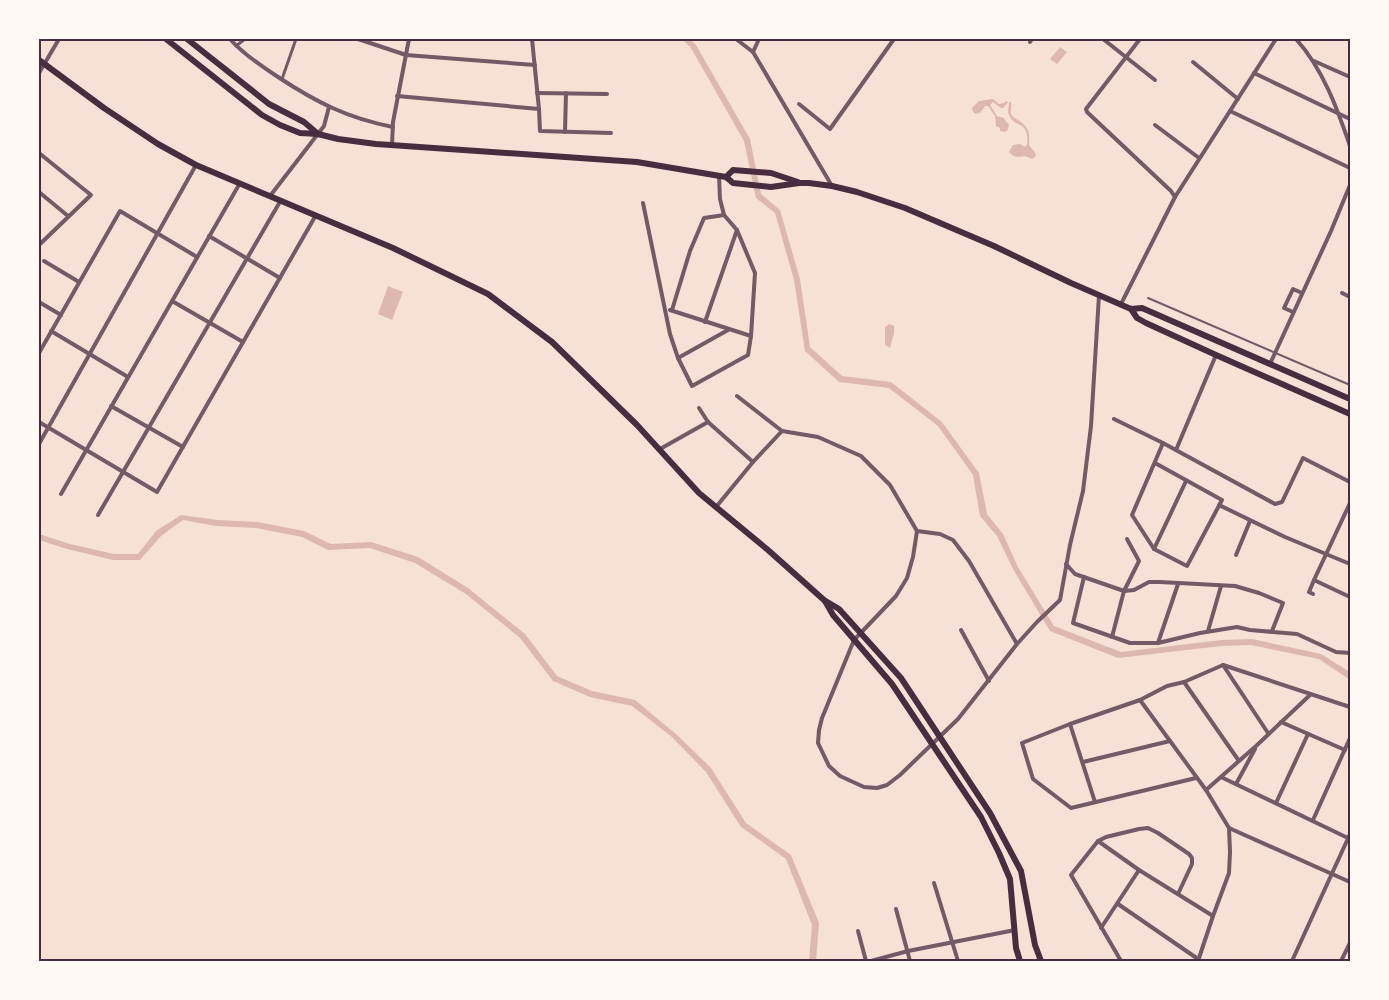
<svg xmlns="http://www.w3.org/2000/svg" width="1389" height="1000" font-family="'Noto Serif',serif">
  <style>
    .water { fill: #dcb8b0 }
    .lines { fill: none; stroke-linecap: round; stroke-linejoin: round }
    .service { stroke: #755966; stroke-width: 2 }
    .pedestrian { stroke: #755966; stroke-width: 3 }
    .minor { stroke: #755966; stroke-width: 4 }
    .primary { stroke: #4a2c40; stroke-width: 6 }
    .neatline { fill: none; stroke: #4a2c40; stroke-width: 2 }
  </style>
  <rect width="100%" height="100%" fill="#f7e1d7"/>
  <g class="water">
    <path d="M682,39H690L696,45L750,139L761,194L780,210L800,279L810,347L842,376L891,382L942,422L979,473L987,514L1003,534L1018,567L1054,626L1121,652L1222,640L1252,639L1321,654L1350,672V680L1319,659L1251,645L1221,646L1118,658L1050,631L1013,569L997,536L980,516L973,475L938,426L889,388L839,382L805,351L794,280L775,213L756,198L744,141L691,48Z"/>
    <path d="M1060,47L1067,52L1057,64L1050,59Z"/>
    <path d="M993,99L999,104L1004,103L1006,101L1008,102L1003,108H1001L993,102L990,105L997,116L1004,118L1006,122L1009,124L1008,130L1005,132L1000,131V128L996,126L995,116L988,106H985L980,113L976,114L973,112L972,108L979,101Z"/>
    <path d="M1009,102H1011C1012,106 1010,111 1011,114C1013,117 1015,118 1018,120C1029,127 1030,132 1029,145L1036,154L1035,157L1032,159L1025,156C1018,157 1014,158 1009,152L1013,145L1020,144L1025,147L1027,145C1030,120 1015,129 1009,115C1007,111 1009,106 1009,102Z"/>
    <path d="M388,286L403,292L392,320L378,314Z"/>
    <path d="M889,324L894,326V333L890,348L885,345V327Z"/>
    <path d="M181,515L218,520L258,522L304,531L331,544L371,542L418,557L468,588L525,634L557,676L592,691L635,700L676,734L711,768L746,823L791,855L819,923L816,961H809L812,925L786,859L741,827L706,772L672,737L632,706L590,697L553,681L520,638L466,594L415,563L370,548L328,550L302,537L256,528L216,526L183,520L161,536L140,560H113L67,549L39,540V534L70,544L114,554H138L156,531Z"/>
  </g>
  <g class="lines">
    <path class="service" d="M1148,298L1350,385"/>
    <g class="pedestrian">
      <path d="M236,46L245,39"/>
      <path d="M282,79L296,39"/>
    </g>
    <g class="minor">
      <path d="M230,39C243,54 261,66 278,77C316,102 347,118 393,127"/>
      <path d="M358,39L406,55L535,65"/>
      <path d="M532,39L539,109L540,131L611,133"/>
      <path d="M736,39L753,52L832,186"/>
      <path d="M1103,39L1155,80"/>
      <path d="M1140,39L1086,109L1087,112L1171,191L1175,197"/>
      <path d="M1296,39C1323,69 1337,108 1350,146"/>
      <path d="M1030,42L1032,39"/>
      <path d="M753,52L759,39"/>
      <path d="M1314,61L1350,77"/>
      <path d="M1193,62L1238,99"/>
      <path d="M39,73L59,39"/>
      <path d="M1254,73L1350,119"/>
      <path d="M537,93L607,94"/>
      <path d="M397,96L539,109"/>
      <path d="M799,104L830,129L894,39"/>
      <path d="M1230,111L1350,168"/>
      <path d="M1155,125L1199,158"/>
      <path d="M565,132L566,93"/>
      <path d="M392,145L393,122L409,39"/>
      <path d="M39,153L91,195L39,245"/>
      <path d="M39,192L68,216"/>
      <path d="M270,196L324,126L329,107"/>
      <path d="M643,203L670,334L678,358L692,386L748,355L751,336L755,273L737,230L724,215L720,199L719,176"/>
      <path d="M209,236L280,278"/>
      <path d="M44,261L79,282"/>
      <path d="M1342,293L1350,297"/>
      <path d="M172,301L243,342"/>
      <path d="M39,302L61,315"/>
      <path d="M1121,304L1175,197L1276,39"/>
      <path d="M670,310L751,336"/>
      <path d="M672,310L690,251L704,218L724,215"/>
      <path d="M1293,312L1284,308L1293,289L1302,293"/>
      <path d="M705,322L737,230"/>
      <path d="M51,331L128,377"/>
      <path d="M39,353L120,211L197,257"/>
      <path d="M678,358L728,330"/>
      <path d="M1270,364L1331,231L1350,185"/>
      <path d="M737,396L782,431L818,437L861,456L890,485L917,531"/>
      <path d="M111,406L183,447"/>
      <path d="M699,408L708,422L753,462"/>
      <path d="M1114,419L1163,443L1275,504L1282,502L1303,458L1350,482"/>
      <path d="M39,422L157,492L316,215"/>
      <path d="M39,444L196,165"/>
      <path d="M660,449L708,422"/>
      <path d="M1176,450L1216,355"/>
      <path d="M1155,463L1222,500L1187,566L1154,549L1132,515L1163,443"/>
      <path d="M61,494L240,183"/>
      <path d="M1219,505L1285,537L1350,564"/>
      <path d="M716,507L753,462L782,431"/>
      <path d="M98,515L281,200"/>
      <path d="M917,531L913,557L907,578L896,596L854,640L822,718L819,730L818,743L829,766L840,776L864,787L877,788L887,785L900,775L958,719L1017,644L1037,622L1060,600L1070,545L1083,491L1091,426L1099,295"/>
      <path d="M917,531L940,534L953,540L969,561L1017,644"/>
      <path d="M1154,549L1186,481"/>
      <path d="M1236,555L1250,521"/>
      <path d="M1066,564L1075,574L1124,591L1134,590L1149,582H1160L1235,586L1259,593L1283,603L1272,631"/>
      <path d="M1084,577L1073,623L1130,643H1158L1200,633L1237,627L1250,630L1297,634L1336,652L1350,653"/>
      <path d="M1314,580L1350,597"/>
      <path d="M1313,594L1309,592L1314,580L1350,503"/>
      <path d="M961,630L989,681"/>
      <path d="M1208,631L1221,586"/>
      <path d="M1112,637L1124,591L1139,561L1127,539"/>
      <path d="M1158,643L1178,584"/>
      <path d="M1223,665L1268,733"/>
      <path d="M1184,682L1239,761"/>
      <path d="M1140,700L1206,790L1229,828L1350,882"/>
      <path d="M1281,722L1345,750"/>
      <path d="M1070,724L1095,802"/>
      <path d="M1083,762L1170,741"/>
      <path d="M1221,777L1350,839"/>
      <path d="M1196,778L1071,808L1033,779L1022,743L1070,724L1140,700L1167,686L1184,682L1223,665L1350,707"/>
      <path d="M1236,784L1255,749"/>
      <path d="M1206,790L1256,746L1310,695"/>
      <path d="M1276,803L1308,734"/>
      <path d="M1313,820L1350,738"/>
      <path d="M1098,841L1139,870L1213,916"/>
      <path d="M934,883L958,961"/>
      <path d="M1118,904L1198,959"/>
      <path d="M896,909L910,961"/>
      <path d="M1101,928L1139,870"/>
      <path d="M858,931L866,961"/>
      <path d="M871,961L908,951L1015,930"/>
      <path d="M1121,961L1071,875L1098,841L1106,837L1139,829L1148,828L1158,833L1189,854L1192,858V864L1178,894"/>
      <path d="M1198,961L1213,916L1229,873L1230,852L1229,828"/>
      <path d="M1292,961L1350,834"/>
      <path d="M1341,961L1350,943"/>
    </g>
    <g class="primary">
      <path d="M166,39L262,115L280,125L300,133L318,134L338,139L376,144L637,162L726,177L733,183L771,187L799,183H809L832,186L857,192L905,208L994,246L1071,283L1131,309L1142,308L1350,399"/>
      <path d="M187,39L269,104L304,122L318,134"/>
      <path d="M39,60L104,108L158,144L196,165L393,248L488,294L552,342L637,425L699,493L768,550L824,600L839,609L901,678L990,813L1021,871L1035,945L1041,961"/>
      <path d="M726,177L733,170L771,173L798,182"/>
      <path d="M1131,309L1137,318L1146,323L1216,355L1350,414"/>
      <path d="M825,601L833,615L892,684L981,817L999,853L1010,879L1016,948L1020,961"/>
    </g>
  </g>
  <rect width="1389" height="1000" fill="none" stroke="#fffaf5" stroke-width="80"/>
  <rect x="40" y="40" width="1309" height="920" class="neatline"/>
</svg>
